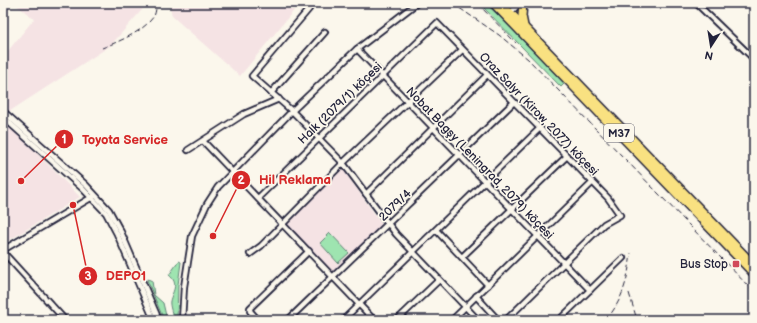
<svg xmlns="http://www.w3.org/2000/svg" width="757" height="323" font-family="'Balsamiq Sans',sans-serif">
  <style>
    .built { fill: #f5e3e4 }
    .green { fill: #9ee4b0; stroke: #608376 }
    .lines { fill: none; stroke-linecap: round; stroke-linejoin: round }
    .minor-casing { stroke: #22223b; stroke-width: 8 }
    .highway-casing { stroke: #22223b; stroke-width: 10 }
    .minor { stroke: #fbf7ec; stroke-width: 4.5 }
    .highway { stroke: #f9e181; stroke-width: 7 }
    .rail { stroke: #22223b; stroke-width: 1; stroke-dasharray: 6 3; stroke-linecap: butt }
    .poi-dot { fill: #d1495b; stroke: #fbf7ec; stroke-width: 1.5 }
    .labels { text-anchor: middle; stroke-width: 3.5; stroke-linejoin: round; paint-order: stroke }
    .shield { fill: #fbf7ec; stroke: #636270; stroke-width: 1 }
    .shield-label { font-size: 11px; font-weight: bold; fill: #22223b }
    .street-label { font-size: 12px; fill: #22223b; stroke: #fbf7ec }
    .poi-label { font-size: 12px; fill: #22223b; stroke: #fbf7ec; text-anchor: end }
    .leader { fill: none; stroke: #d62828; stroke-width: 1.5 }
    .callout-dot { fill: #d62828; stroke: #fbf7ec; stroke-width: 1.5 }
    .mark-label { font-size: 12px; text-anchor: middle; font-weight: bold; fill: #fff }
    .callout-label { font-size: 13px; text-anchor: middle; font-weight: bold; fill: #d62828; stroke: #fbf7ec; stroke-width: 3.5; stroke-linejoin: round; paint-order: stroke }
  </style>
  <rect width="100%" height="100%" fill="#fbf7ec"/>
  <filter id="ink" filterUnits="userSpaceOnUse"><feTurbulence type="fractalNoise" baseFrequency=".025" numOctaves="2"/><feDisplacementMap in="SourceGraphic" scale="8" xChannelSelector="R" yChannelSelector="G"/><feConvolveMatrix kernelMatrix="1 2 1 2 8 2 1 2 1" color-interpolation-filters="sRGB"/></filter>
  <g filter="url(#ink)">
    <g class="built">
      <path d="M14,3H148L110,46L10,111L3,104V57L34,19Z"/>
      <path d="M169,3H300L240,76L172,16Z"/>
      <path d="M3,122L22,138L80,197L6,242L3,239Z"/>
      <path d="M342,168L383,226L334,274L286,225Z"/>
    </g>
    <g class="green">
      <path d="M479,3H485L497,14L565,83L561,87Z"/>
      <path d="M330,233L349,253L338,263L320,243Z"/>
      <path d="M179,261L181,262L178,285L177,320H174C173,315 169,306 170,301C172,292 180,284 169,275Z"/>
      <path d="M148,279L152,281L154,295L163,303L167,320H164L147,280Z"/>
    </g>
    <g class="lines">
      <g class="minor-casing">
        <g id="minor">
          <path d="M696,3L754,59"/>
          <path d="M309,9L252,76L292,111L343,163L396,234L478,320"/>
          <path d="M510,13L520,3"/>
          <path d="M357,49L590,290"/>
          <path d="M271,93L325,32"/>
          <path d="M3,111L86,185L109,210L121,232L159,320"/>
          <path d="M3,117L82,188L106,213L117,234L154,320"/>
          <path d="M203,141L374,320"/>
          <path d="M188,150L244,114L279,99"/>
          <path d="M366,194L487,75"/>
          <path d="M258,198L437,23L608,198L620,215L604,224L506,320"/>
          <path d="M436,230L488,285"/>
          <path d="M3,250L94,196"/>
          <path d="M3,252L65,320"/>
          <path d="M250,254L261,246L343,163L462,50"/>
          <path d="M462,257L566,157"/>
          <path d="M476,296L498,320"/>
          <path d="M182,320L184,287L192,236L207,204L218,187L292,111L357,49L417,3"/>
          <path d="M258,320L250,311V308L309,251"/>
          <path d="M288,320L513,103"/>
          <path d="M343,320L539,129"/>
          <path d="M397,320L439,280"/>
          <path d="M452,320L592,183"/>
          <path d="M559,320L623,258"/>
        </g>
      </g>
      <g class="highway-casing">
        <g id="highway">
          <path d="M493,3L754,274"/>
          <path d="M501,3L754,265"/>
          <path d="M523,3L522,16L524,26"/>
        </g>
      </g>
      <use href="#minor" class="minor"/>
      <use href="#highway" class="highway"/>
      <g class="rail">
        <path d="M452,3L499,35L528,59L754,292"/>
        <path d="M477,3L516,43"/>
        <path d="M102,48C120,41 143,32 154,16C156,12 156,7 157,3"/>
        <path d="M629,293L637,320"/>
        <path d="M606,320C623,300 628,279 631,253"/>
      </g>
    </g>
  </g>
  <rect class="poi-dot" x="732" y="260" width="8" height="8" rx="2"/>
  <g class="labels">
    <rect class="shield" x="604" y="124" width="30" height="18" rx="3"/>
    <g class="shield-label">
      <text x="619" y="137">M37</text>
    </g>
    <g class="street-label">
      <text transform="translate(340 103) rotate(-44)" y="4">Halk (2079/1) köçesi</text>
      <text transform="translate(539 114) rotate(46)" y="4">Oraz Salyr (Kirow, 2077) köçesi</text>
      <text transform="translate(480 163) rotate(46)" y="4">Nobat Bagşy (Leningrad, 2079) köçesi</text>
      <text transform="translate(395 205) rotate(-44)" y="4">2079/4</text>
    </g>
    <g class="poi-label">
      <text x="728" y="268">Bus Stop</text>
    </g>
  </g>
  <path class="leader" d="M21 181L64 139M213 236L241 180M73 205L88 276"/>
  <g class="callout-dot">
    <circle cx="21" cy="181" r="4"/>
    <circle cx="213" cy="236" r="4"/>
    <circle cx="73" cy="205" r="4"/>
    <circle cx="64" cy="139" r="10"/>
    <circle cx="241" cy="180" r="10"/>
    <circle cx="88" cy="276" r="10"/>
  </g>
  <g class="mark-label">
    <text x="64" y="143">1</text>
    <text x="241" y="184">2</text>
    <text x="88" y="280">3</text>
  </g>
  <g class="callout-label">
    <text x="125" y="144">Toyota Service</text>
    <text x="295" y="184">Hil Reklama</text>
    <text x="126" y="280">DEPO1</text>
  </g>
  <rect width="757" height="323" fill="none" stroke="#fbf7ec" stroke-width="16"/>
  <rect x="8" y="8" width="741" height="307" fill="none" stroke="#22223b" stroke-width="1.5" filter="url(#ink)"/>
  <g transform="translate(711 46) rotate(192)" stroke="#fbf7ec" stroke-width="3" paint-order="stroke">
  <path d="M0-3L7 15L0 10L-7 15Z" fill="#22223b"/>
  <text y="-6" font-size="11" font-weight="bold" text-anchor="middle" fill="#22223b">N</text>
  </g>
</svg>
